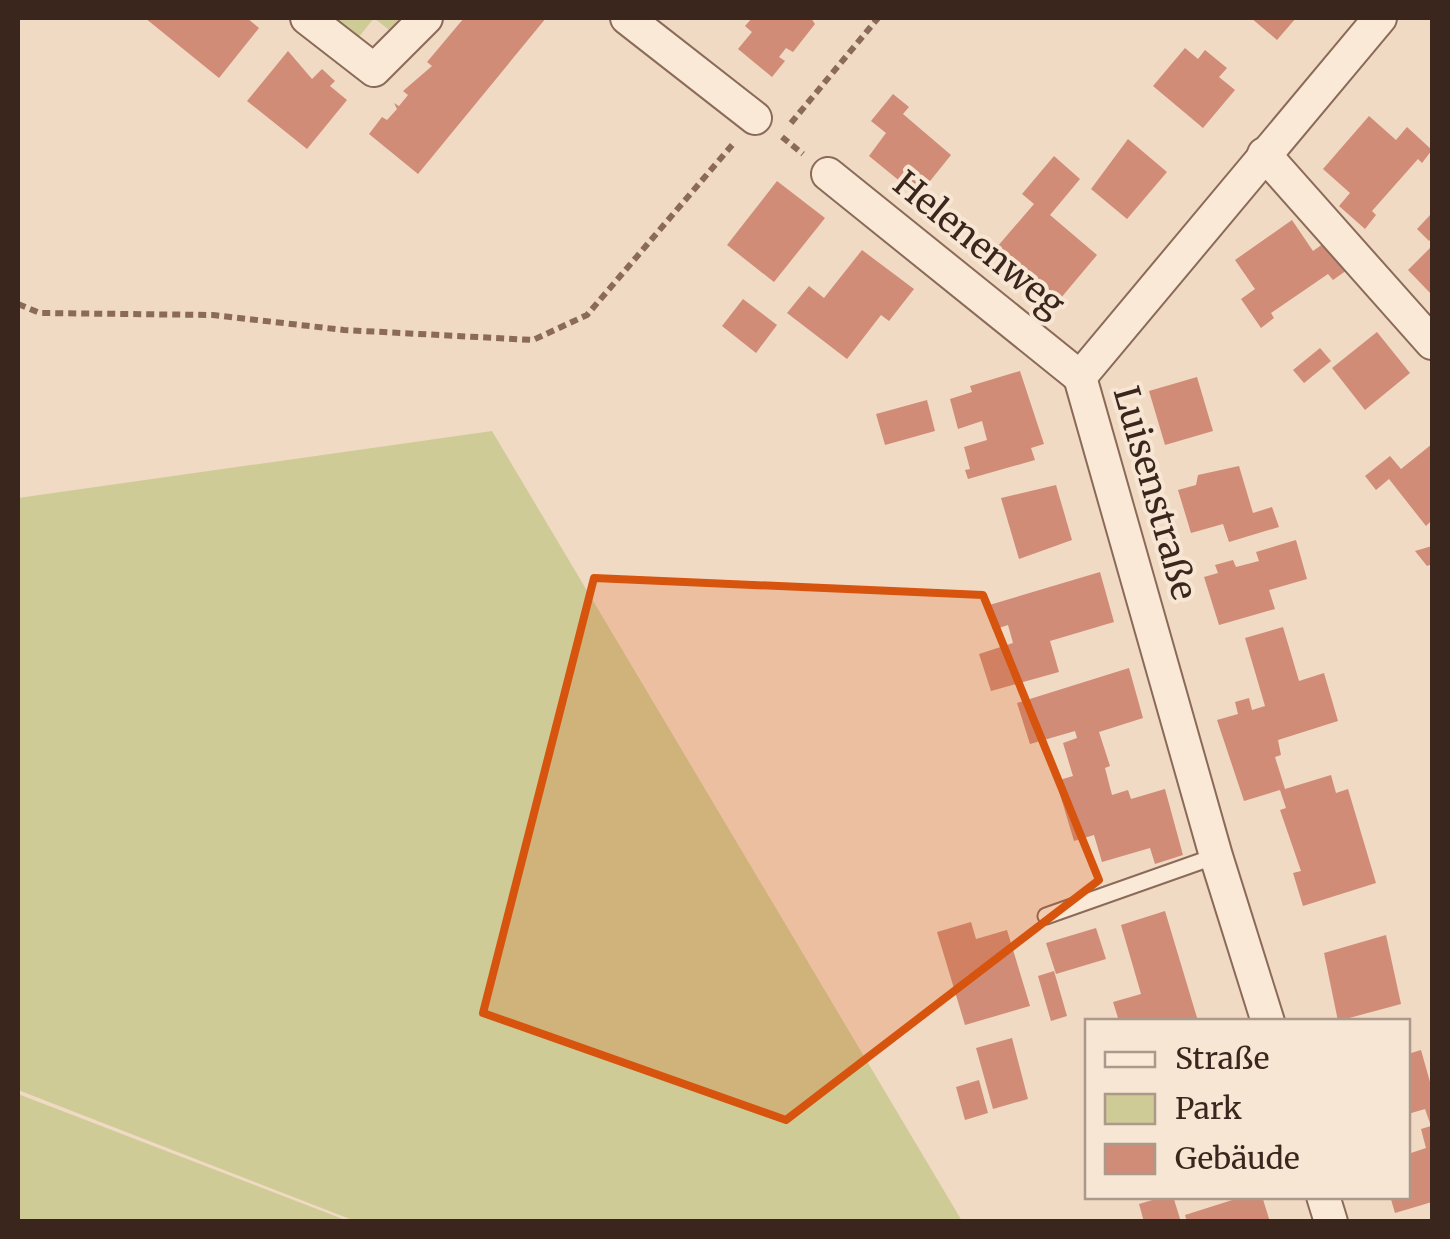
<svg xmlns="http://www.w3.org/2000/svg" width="1450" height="1239" font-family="Merriweather,serif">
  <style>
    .green { fill: #cfcb96 }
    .building { fill: #d08c77 }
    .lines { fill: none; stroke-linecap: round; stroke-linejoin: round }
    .lane-casing { stroke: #8b6a59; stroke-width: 19 }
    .street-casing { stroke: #8b6a59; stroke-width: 36 }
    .path { stroke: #8b6a59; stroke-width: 6; stroke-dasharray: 8 5; stroke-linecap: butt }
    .lane { stroke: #fae9d7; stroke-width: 15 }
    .street { stroke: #fae9d7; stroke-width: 32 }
    .marked { fill: #d7540e; fill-opacity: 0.2; stroke: #d7540e; stroke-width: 8; stroke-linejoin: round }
    .labels { text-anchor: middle; stroke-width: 8; stroke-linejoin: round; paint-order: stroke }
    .street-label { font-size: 35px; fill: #3b261e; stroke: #f7e6d3 }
  </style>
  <rect width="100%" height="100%" fill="#f0dac3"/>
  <g class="green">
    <path d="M333,18H405L393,33L374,18L358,38Z"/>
    <path d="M492,431L962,1221H355L18,1090V498Z"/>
    <path d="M18,1094L348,1221H18Z"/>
  </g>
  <g class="building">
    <path d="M145,18H247L259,28L219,78Z"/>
    <path d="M464,18H546L418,174L369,134L382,117L387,120L397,109L394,103L399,106L408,95L403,91L432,66L427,62Z"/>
    <path d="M752,18H811L815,24L793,52L786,48L779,57L785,61L772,77L738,49L752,32L745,26Z"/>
    <path d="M1251,18H1296L1277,40Z"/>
    <path d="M1185,48L1198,59L1205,50L1227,68L1219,77L1235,90L1203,128L1153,86Z"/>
    <path d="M288,51L312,79L322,69L335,81L330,86L347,100L307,149L247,101Z"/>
    <path d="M893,94L909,107L903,114L951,155L918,196L869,156L886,133L871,121Z"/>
    <path d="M1369,116L1396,140L1407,127L1432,150L1422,163L1418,159L1372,211L1376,215L1365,229L1339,206L1350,193L1323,169Z"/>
    <path d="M1128,139L1167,172L1127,219L1091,189Z"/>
    <path d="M1054,156L1080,179L1050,215L1097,255L1060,299L997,247L1034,204L1022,194Z"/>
    <path d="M777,181L825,218L774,282L727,245Z"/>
    <path d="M1432,213V238L1429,241L1417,229Z"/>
    <path d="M1292,220L1313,251L1327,241L1347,270L1333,280L1328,274L1271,313L1274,318L1261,328L1241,299L1255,289L1235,260Z"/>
    <path d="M1432,246V295L1408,270Z"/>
    <path d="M862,250L914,289L889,321L881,315L847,359L787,313L809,286L824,298Z"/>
    <path d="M743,299L777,325L756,353L722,326Z"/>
    <path d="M1377,332L1410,373L1365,410L1332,368Z"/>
    <path d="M1320,348L1331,361L1304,383L1293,370Z"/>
    <path d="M1020,371L1044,444L1031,448L1035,460L968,479L965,470L970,469L964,447L987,440L982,421L958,429L950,399L972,392L970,386Z"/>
    <path d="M1197,377L1213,431L1165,445L1149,391Z"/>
    <path d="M927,400L935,431L885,445L876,414Z"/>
    <path d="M1432,444V520L1426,526L1389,479L1376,490L1365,476L1390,456L1401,469Z"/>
    <path d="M1239,466L1253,513L1272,507L1279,527L1229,542L1223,524L1191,533L1178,490L1196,485L1198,475Z"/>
    <path d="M1056,485L1072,540L1019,559L1001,498Z"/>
    <path d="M1296,540L1307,579L1269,590L1275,609L1219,625L1204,577L1218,573L1215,565L1233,560L1236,567L1259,561L1256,552Z"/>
    <path d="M1432,546V564L1427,566L1415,551Z"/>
    <path d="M1100,572L1114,622L1050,641L1059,672L991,691L979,654L1013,643L1008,625L993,630L986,606Z"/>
    <path d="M1283,627L1299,681L1324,673L1338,721L1278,740L1281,755L1275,757L1285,789L1331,775L1336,793L1348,789L1376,883L1303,906L1293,873L1301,871L1280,810L1286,808L1280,790L1244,801L1217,720L1238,714L1235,702L1249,698L1252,710L1265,706L1245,638Z"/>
    <path d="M1129,668L1143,718L1099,732L1110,766L1105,768L1112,795L1128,790L1131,799L1165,789L1183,855L1155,864L1150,848L1102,862L1094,835L1074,841L1056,781L1073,776L1063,743L1077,738L1075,731L1030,744L1017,703Z"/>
    <path d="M1165,911L1198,1021H1119L1113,1002L1141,994L1121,925Z"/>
    <path d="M971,922L976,939L1007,930L1030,1006L965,1025L937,932Z"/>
    <path d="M1096,928L1106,959L1056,974L1046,943Z"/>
    <path d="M1386,935L1401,1004L1338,1021L1324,953Z"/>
    <path d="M1054,971L1067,1016L1051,1021L1038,976Z"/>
    <path d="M1012,1038L1028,1099L993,1109L976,1048Z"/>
    <path d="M1421,1050L1432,1089V1202L1395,1213L1390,1196H1408V1154L1426,1148L1421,1129L1431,1126L1425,1109L1408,1114V1054Z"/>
    <path d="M979,1080L988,1113L965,1120L956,1087Z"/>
    <path d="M1166,1196H1173L1181,1222H1144L1139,1204Z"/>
    <path d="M1245,1196H1262L1270,1222H1187L1185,1215Z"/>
  </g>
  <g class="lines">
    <g class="lane-casing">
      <path id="lane" d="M1046,916L1216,856"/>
    </g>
    <g class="street-casing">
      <g id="street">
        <path d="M307,18L374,70L426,18"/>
        <path d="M627,18L755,118"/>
        <path d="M1264,154L1432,343"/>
        <path d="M828,174L1080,377"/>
        <path d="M1080,377L1216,856L1268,1022"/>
        <path d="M1080,377L1380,18"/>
        <path d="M1323,1196L1331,1222"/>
      </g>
    </g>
    <g class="path">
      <path d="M791,123L878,18"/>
      <path d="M782,137L803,154"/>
      <path d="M18,304L40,313L213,315L344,330L533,340L587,315L733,144"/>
    </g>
    <use href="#lane" class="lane"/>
    <use href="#street" class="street"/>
  </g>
  <path class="marked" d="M594,578L983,595L1099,880L786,1120L483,1013Z"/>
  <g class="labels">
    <g class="street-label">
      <text transform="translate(979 244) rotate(39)" y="12">Helenenweg</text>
      <text transform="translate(1155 493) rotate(74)" y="12">Luisenstraße</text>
    </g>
  </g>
  <rect width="1450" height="1239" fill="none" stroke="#3b261e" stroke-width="40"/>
  <rect x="1085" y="1019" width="325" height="180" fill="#f7e6d3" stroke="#ac998b" stroke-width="2.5"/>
  <rect x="1105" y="1052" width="50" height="15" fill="#fae9d7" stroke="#ac998b" stroke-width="2.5"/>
  <text x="1175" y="1069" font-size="30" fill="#3b261e">Straße</text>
  <rect x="1105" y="1094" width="50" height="30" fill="#cfcb96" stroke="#ac998b" stroke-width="2.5"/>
  <text x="1175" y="1119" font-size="30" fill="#3b261e">Park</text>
  <rect x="1105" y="1144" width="50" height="30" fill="#d08c77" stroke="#ac998b" stroke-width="2.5"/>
  <text x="1175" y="1169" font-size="30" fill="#3b261e">Gebäude</text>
</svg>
